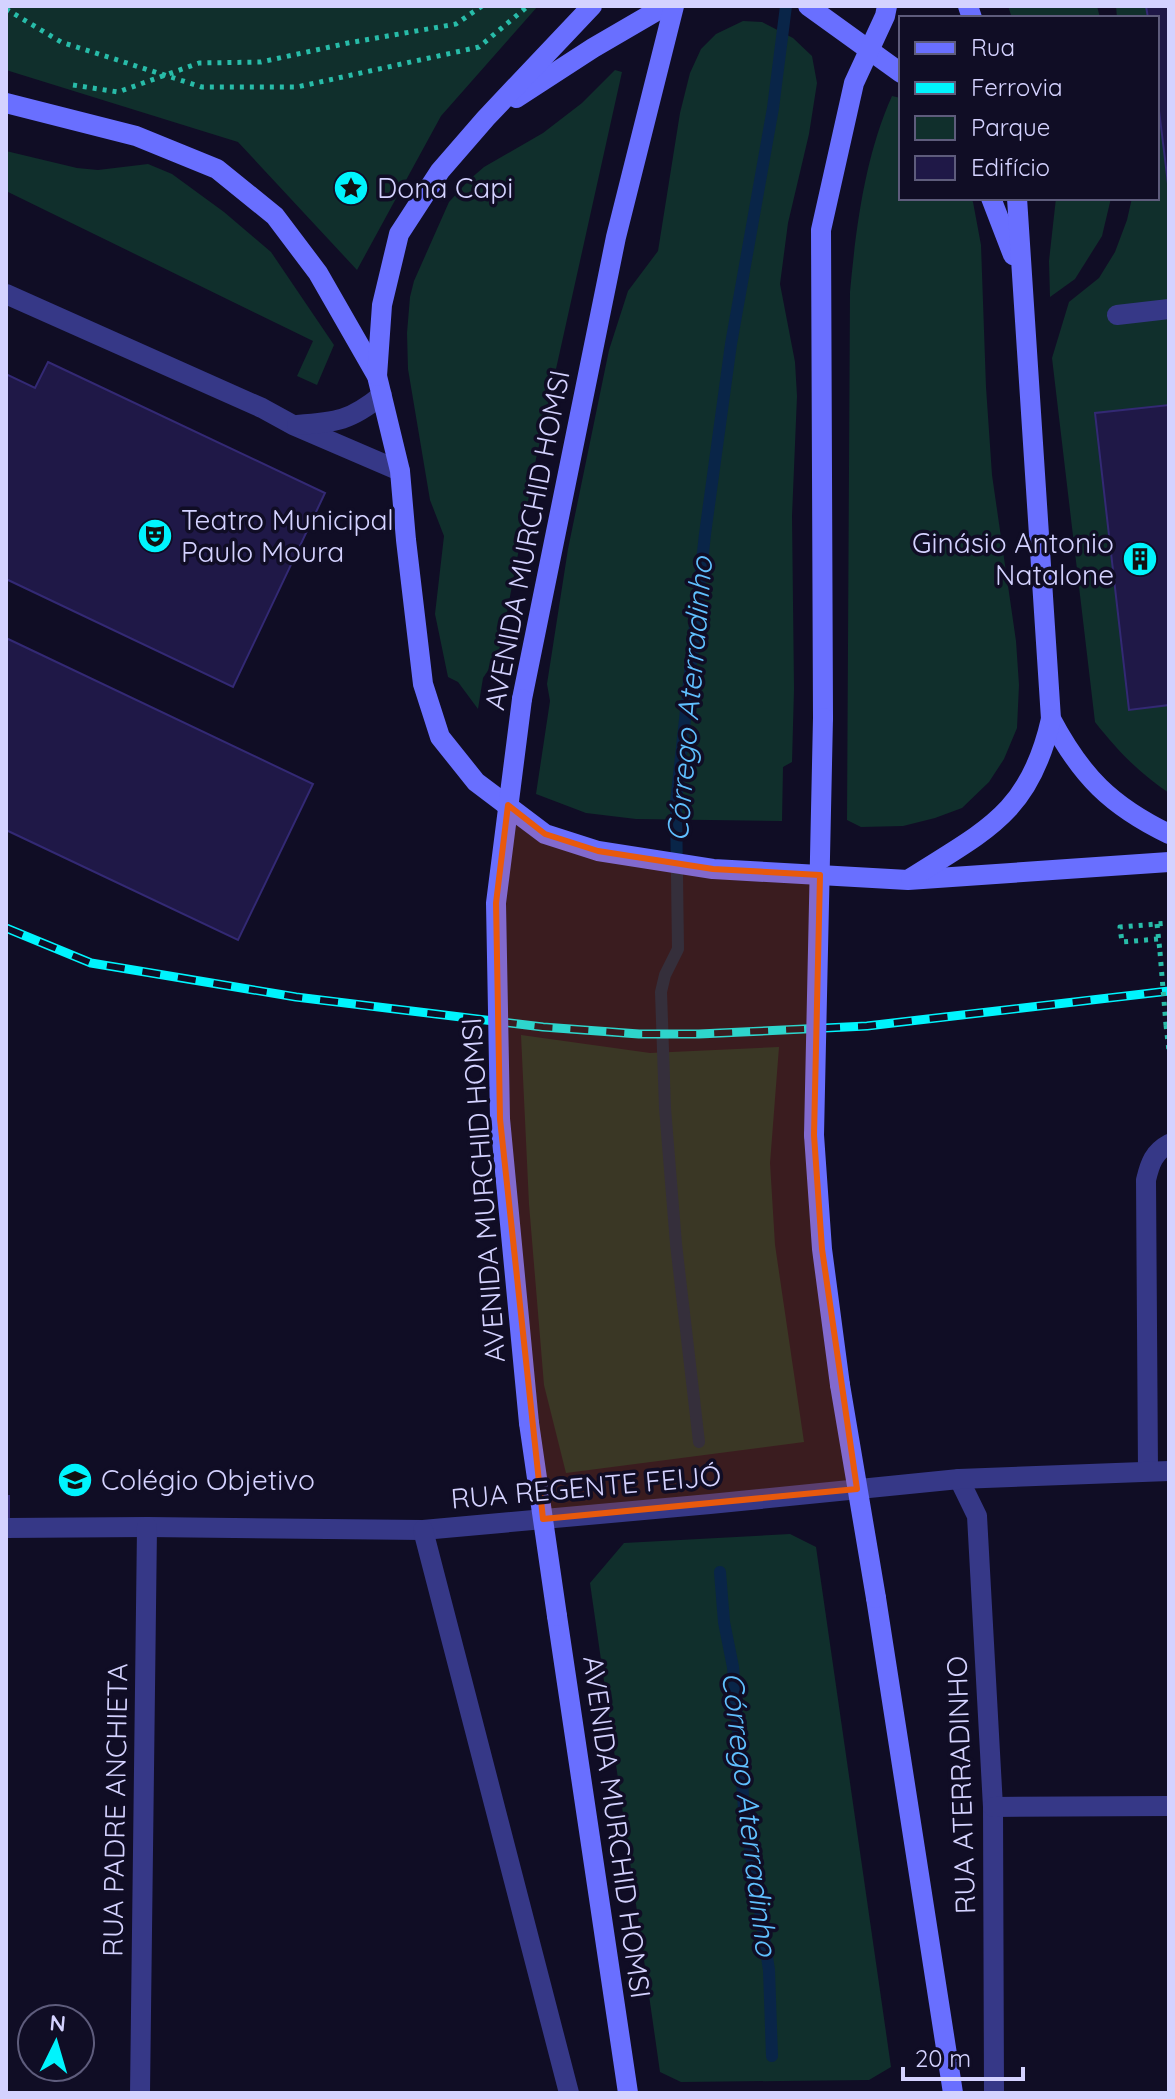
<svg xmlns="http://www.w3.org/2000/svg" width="1175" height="2099" font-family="Quicksand,sans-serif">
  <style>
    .green { fill: #102f2c }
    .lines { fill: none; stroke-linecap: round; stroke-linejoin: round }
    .stream { stroke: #092548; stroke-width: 12 }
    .building { fill: #1f1847; stroke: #332974; stroke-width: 2 }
    .path { stroke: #28bca9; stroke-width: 5; stroke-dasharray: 4 6; stroke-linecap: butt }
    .lane { stroke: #363887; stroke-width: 20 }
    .street { stroke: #363887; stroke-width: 20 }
    .secondary { stroke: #696fff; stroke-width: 20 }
    .rail-casing { stroke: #00f4fd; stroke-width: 9 }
    .rail { stroke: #100d25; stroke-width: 6; stroke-dasharray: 18; stroke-linecap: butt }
    .path-bridge { stroke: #28bca9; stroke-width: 5; stroke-dasharray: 4 6; stroke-linecap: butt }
    .secondary-bridge { stroke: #696fff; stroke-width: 20 }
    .marked { fill: #e8590c; fill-opacity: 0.2; stroke: #e8590c; stroke-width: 6; stroke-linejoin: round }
    .labels { text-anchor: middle; stroke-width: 7; stroke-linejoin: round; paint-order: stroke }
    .poi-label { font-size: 28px; fill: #d4d2ff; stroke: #100d25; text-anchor: start }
    .street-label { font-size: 28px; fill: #d4d2ff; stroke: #100d25 }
    .water-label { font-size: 30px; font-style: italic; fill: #60c0ff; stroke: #100d25 }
  </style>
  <rect width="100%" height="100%" fill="#100d25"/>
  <g class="green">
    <path d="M6,6H538L441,116L357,270L238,142L6,70Z"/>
    <path d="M1008,6H1097L1100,18H1012Z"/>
    <path d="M1116,6H1169V793C1138,772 1118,751 1095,722L1052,358L1069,302L1099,278L1115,252L1127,220L1132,198H1157V18H1117Z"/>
    <path d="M743,21L762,22L793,38L812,56L817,83L809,134L788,223L780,284L795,362L797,396L792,516L794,689L792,762L783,767L782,821L636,819L586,813L536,794L550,701L547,684L568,549L609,350L628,291L658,251L680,113L690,73L701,49L716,34Z"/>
    <path d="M615,70L622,72L536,459L501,644L495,660L483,678L478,709L458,682L448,677L435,614L444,536L430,500L408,369L407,333L410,297L414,281L449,202L469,180L484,167L543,133L582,103Z"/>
    <path d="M892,96L901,98V198H971L973,202L981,245L986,387L992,475L1016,641L1019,685L1017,728L1004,759L989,782L962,808L935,818L903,826L861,827L847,820L850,292C856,227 865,156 892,96Z"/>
    <path d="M6,151L77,168L98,170L148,164L172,174L224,212L271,252L334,345L317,385L297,376L313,341L6,191Z"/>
    <path d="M1056,198H1111L1102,236L1075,279L1050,297L1049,261Z"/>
    <path d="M521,1035L650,1053L779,1047L770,1163L775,1245L804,1442L566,1473L544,1385L529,1204Z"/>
    <path d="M790,1534L816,1547L891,2067L869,2080L681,2082L660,2072L590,1583L624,1543Z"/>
  </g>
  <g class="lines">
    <g class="stream">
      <path d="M699,1442L676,1244L665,1108L661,992L665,975L678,949L676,803L705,534L731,344L773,108L786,6"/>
      <path d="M720,1572L724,1622L733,1667L744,1808L769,1970L772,2056"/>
    </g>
  </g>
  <g class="building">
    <path d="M1146,6H1169V192L1157,94V18H1148Z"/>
    <path d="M48,362L325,493L233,687L6,579V374L35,388Z"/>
    <path d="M1169,405V705L1129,710L1095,413Z"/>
    <path d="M6,638L313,784L238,940L6,830Z"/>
    <rect x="6" y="1496" width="3" height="27"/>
  </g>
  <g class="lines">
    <g class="path">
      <path d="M6,9L61,42L202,87H297L479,47L528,6"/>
      <path d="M73,85L118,92L199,63L261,62L348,43L456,24L482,6"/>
      <path d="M1157,924L1160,952"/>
      <path d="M1158,939L1122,942L1120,927L1169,923"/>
      <path d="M1166,1025L1169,1051"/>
    </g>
    <g class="lane">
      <path d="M6,294L262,408L293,425L400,471"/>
      <path d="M1117,315L1169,309"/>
      <path d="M297,425C337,422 350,421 382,395"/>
    </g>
    <g class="street">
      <path d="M1148,1471L1146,1180C1150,1163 1154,1152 1169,1144"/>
      <path d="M959,1479L977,1516L993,1807L994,2093"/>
      <path d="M6,1528L147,1527L423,1530L710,1504L959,1479L1169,1471"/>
      <path d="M423,1530L569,2093"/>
      <path d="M993,1807L1169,1806"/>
      <path d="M140,2093L147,1527"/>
    </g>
    <g class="secondary">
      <path d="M808,6L901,73"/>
      <path d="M968,6L972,18"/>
      <path d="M516,98L593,48L665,6"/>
      <path d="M6,103L136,136L217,169L275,216L318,273L377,376L400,471L406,540L423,684L440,737L476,782L545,834L598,851L713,869L908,880L1169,862"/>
      <path d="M991,198L1013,255"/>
      <path d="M1017,198L1051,719C1081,776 1111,806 1169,834"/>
      <path d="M377,376L382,305L399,234L440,171L486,118L592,6"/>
      <path d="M522,699L616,237L674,6"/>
      <path d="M823,718L821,230L854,83L885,16L887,6"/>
      <path d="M911,878C986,830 1030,813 1051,719"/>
      <path d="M500,1119L529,1423"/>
      <path d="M814,1135L822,1249L840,1385"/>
      <path d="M876,1598L953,2093"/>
      <path d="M557,1616L628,2093"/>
    </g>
    <g class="rail-casing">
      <path id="rail" d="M6,928L91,963L296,997L543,1027L639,1034H699L867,1026L1169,991"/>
    </g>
    <use href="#rail" class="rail"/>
    <path class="path-bridge" d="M1160,952L1166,1025"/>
    <g class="secondary-bridge">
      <path d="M500,1119L496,903L522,699"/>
      <path d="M814,1135L823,718"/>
      <path d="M840,1385L876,1598"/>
      <path d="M529,1423L557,1616"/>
    </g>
  </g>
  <path class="marked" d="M508,805L545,834L598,851L713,869L820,875L814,1135L822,1249L857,1489L543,1519L500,1119L496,903Z"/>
  <defs>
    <g id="sight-disc" transform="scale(1.8)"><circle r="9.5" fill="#00f4fd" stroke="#100d25"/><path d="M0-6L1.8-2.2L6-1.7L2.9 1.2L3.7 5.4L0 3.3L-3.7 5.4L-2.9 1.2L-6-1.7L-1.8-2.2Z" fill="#111"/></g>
    <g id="theatre-disc" transform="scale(1.8)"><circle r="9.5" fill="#00f4fd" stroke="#100d25"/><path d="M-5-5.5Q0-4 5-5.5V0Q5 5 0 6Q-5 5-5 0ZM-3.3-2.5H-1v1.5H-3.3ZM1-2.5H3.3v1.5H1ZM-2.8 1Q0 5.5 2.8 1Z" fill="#111"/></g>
    <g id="building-disc" transform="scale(1.8)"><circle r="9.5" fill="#00f4fd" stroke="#100d25"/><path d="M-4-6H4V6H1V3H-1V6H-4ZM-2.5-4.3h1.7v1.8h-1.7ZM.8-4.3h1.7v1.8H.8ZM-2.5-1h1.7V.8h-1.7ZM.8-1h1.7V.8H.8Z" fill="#111"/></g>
    <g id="school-disc" transform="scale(1.8)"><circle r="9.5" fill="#00f4fd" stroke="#100d25"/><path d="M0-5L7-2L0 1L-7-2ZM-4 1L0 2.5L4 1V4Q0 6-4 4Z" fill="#111"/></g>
  </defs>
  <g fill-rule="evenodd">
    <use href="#sight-disc" x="351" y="188"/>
    <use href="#theatre-disc" x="155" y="536"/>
    <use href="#building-disc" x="1140" y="559"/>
    <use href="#school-disc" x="75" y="1480"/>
  </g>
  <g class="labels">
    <g class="poi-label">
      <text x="377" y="198">Dona Capi</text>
      <text x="181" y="530">Teatro Municipal<tspan x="181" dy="32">Paulo Moura</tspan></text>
      <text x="1114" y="553" text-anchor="end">Ginásio Antonio<tspan x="1114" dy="32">Natalone</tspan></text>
      <text x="101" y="1490">Colégio Objetivo</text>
    </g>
    <g class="street-label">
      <text transform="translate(527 540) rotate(-79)" y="10">AVENIDA MURCHID HOMSI</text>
      <text transform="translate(483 1190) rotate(-94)" y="10">AVENIDA MURCHID HOMSI</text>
      <text transform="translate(586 1487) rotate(-5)" y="10">RUA REGENTE FEIJÓ</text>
      <text transform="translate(961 1785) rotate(-92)" y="10">RUA ATERRADINHO</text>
      <text transform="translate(115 1810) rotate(-89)" y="10">RUA PADRE ANCHIETA</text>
      <text transform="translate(617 1827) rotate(82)" y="10">AVENIDA MURCHID HOMSI</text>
    </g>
    <g class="water-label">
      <text transform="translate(690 699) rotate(-85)" y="10">Córrego Aterradinho</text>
      <text transform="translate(749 1814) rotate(83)" y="10">Córrego Aterradinho</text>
    </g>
  </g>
  <rect width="1175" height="2099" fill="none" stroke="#d4d2ff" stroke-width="16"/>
  <rect x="899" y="16" width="260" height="184" fill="#100d25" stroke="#5e5c7c" stroke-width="2"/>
  <rect x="915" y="42" width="40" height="12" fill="#696fff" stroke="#5e5c7c" stroke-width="2"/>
  <text x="971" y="56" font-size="24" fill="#d4d2ff">Rua</text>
  <rect x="915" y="82" width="40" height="12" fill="#00f4fd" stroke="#5e5c7c" stroke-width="2"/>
  <text x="971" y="96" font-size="24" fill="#d4d2ff">Ferrovia</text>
  <rect x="915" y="116" width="40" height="24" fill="#102f2c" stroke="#5e5c7c" stroke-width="2"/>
  <text x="971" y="136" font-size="24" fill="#d4d2ff">Parque</text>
  <rect x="915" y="156" width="40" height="24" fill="#1f1847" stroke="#5e5c7c" stroke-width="2"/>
  <text x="971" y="176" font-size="24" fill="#d4d2ff">Edifício</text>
  <g transform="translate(56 2043) rotate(5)"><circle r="38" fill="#100d25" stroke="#5e5c7c" stroke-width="2"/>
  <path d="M0-6L14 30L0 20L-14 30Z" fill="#00f4fd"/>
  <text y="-12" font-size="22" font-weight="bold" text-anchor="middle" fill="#d4d2ff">N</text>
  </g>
  <path d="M903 2067v12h120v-12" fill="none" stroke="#d4d2ff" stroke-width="4"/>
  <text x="915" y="2067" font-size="24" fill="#d4d2ff" stroke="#100d25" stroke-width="6" paint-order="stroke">20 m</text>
</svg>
